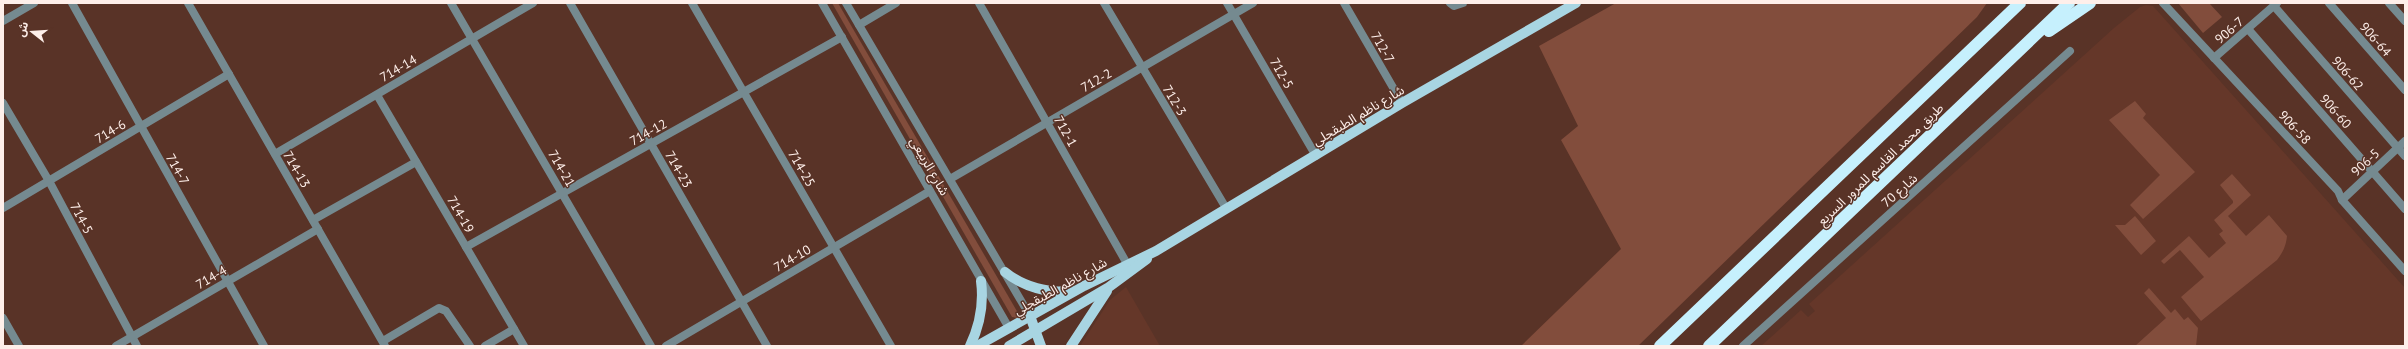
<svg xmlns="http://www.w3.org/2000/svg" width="2408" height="349" font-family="'PT Sans','Noto Sans Arabic',sans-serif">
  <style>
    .built { fill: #653729 }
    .green { fill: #824d3c }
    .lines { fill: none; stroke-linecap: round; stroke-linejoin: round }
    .minor { stroke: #758a90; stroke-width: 8 }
    .major { stroke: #a8d5e2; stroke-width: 10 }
    .highway { stroke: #c6f0fd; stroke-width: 12 }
    .labels { text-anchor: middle; stroke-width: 3; stroke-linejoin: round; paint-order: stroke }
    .street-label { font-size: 13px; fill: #feefea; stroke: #593327 }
  </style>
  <rect width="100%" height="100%" fill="#593327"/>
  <g class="built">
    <path d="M2146,5L2153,6L2405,288V346H1761L1801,310L1808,317L1815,311L1809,304L2114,28L2140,7Z"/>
    <path d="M1126,287L1160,346H1080L1110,300Z"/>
  </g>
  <g class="green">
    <path d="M832,3H838L1018,313V318L1012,317Z"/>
    <path d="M1616,3H1987L1977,17L1638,346H1521L1621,249L1561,140L1578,126L1539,46Z"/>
    <path d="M2178,3H2209L2222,17L2203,33Z"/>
    <path d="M2135,101L2146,114L2143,118L2195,172L2143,219L2130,205L2160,175L2109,120Z"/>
    <path d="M2232,174L2251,195L2228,216L2246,236L2269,215L2287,236C2286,246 2283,252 2277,260L2201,321L2181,297L2204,277L2180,250L2164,264L2161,261L2189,236L2209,258L2226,243L2219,234L2223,231L2214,220L2233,203V201L2220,185Z"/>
    <path d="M2135,216L2156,241L2141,255L2115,225H2125Z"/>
    <path d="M2149,288L2171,313L2175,309L2184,320L2188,317L2198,328L2196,346H2135L2166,318L2144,293Z"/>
  </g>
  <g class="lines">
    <g class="minor">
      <path d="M72,3L264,346"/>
      <path d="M188,3L385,346"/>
      <path d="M451,3L651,346"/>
      <path d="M570,3L767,346"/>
      <path d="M692,3L891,346"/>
      <path d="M822,3L1009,328"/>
      <path d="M846,3L1030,316"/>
      <path d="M979,3L1130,269"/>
      <path d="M1104,3L1226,208"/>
      <path d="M1227,3L1316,156"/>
      <path d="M1344,3L1402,103"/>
      <path d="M1450,3L1454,6L1463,3"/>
      <path d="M2163,3L2338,191L2342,200L2405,271"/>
      <path d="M2329,3L2405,90"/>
      <path d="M2389,3L2405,21"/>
      <path d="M2274,6L2405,156"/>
      <path d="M3,21L34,3"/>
      <path d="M859,25L896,3"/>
      <path d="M2248,29L2405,209"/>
      <path d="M2214,58L2277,3"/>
      <path d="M377,95L524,346"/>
      <path d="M3,103L49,181L137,346"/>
      <path d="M275,154L533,3"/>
      <path d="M950,179L1253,3"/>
      <path d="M2342,200L2405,141"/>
      <path d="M3,208L229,74"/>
      <path d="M313,220L416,162"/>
      <path d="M466,247L842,37"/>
      <path d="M3,318L19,346"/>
      <path d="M383,341L439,308L446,311L470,346"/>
      <path d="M116,346L318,229"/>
      <path d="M485,346L514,329"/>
      <path d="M666,346L930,191"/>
      <path d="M1743,346L2070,51"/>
    </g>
    <g class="major">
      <path d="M1005,272C1022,286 1050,295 1072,290"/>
      <path d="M1030,316L1041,346"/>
      <path d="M970,346C980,325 984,304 981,281"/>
      <path d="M977,346L1084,286L1156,251L1402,103L1576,3"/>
      <path d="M1009,346L1109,287L1147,259"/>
      <path d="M1071,346L1107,291"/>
    </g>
    <g class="highway">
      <path d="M2049,31L2090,3"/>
      <path d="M1660,346L2020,3"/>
      <path d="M1709,346L2069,3"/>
    </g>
  </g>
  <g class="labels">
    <g class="street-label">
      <text transform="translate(2229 30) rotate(-41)" y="5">906-7</text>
      <text transform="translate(2376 39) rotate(49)" y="5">906-64</text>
      <text transform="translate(1383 47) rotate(60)" y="5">712-7</text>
      <text transform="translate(398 68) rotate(-30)" y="5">714-14</text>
      <text transform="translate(1282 73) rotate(60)" y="5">712-5</text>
      <text transform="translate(2348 73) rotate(49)" y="5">906-62</text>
      <text transform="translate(1096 80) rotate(-30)" y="5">712-2</text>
      <text transform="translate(1175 100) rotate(59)" y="5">712-3</text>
      <text transform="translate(2336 111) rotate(49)" y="5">906-60</text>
      <text transform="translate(1358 115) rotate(-31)" y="5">شارع ناظم الطبقجلي</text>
      <text transform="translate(2295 127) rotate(47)" y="5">906-58</text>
      <text transform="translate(110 131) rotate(-31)" y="5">714-6</text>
      <text transform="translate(1066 131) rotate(61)" y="5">712-1</text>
      <text transform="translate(648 132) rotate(-29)" y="5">714-12</text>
      <text transform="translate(2365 162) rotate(-43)" y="5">906-5</text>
      <text transform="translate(1880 164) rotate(-44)" y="5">طريق محمد القاسم للمرور السريع</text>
      <text transform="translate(930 166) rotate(60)" y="5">شارع الربيعي</text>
      <text transform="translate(562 168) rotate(60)" y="5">714-21</text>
      <text transform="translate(802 168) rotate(60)" y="5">714-25</text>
      <text transform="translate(178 169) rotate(61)" y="5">714-7</text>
      <text transform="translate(297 169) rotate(60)" y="5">714-13</text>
      <text transform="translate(679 169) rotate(60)" y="5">714-23</text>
      <text transform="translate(1899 190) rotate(-42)" y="5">شارع 70</text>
      <text transform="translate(461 214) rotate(60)" y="5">714-19</text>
      <text transform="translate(82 218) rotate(62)" y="5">714-5</text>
      <text transform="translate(792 258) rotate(-30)" y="5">714-10</text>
      <text transform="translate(211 277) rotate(-30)" y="5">714-4</text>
      <text transform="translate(1060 286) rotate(-29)" y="5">شارع ناظم الطبقجلي</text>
    </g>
  </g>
  <rect width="2408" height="349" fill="none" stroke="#feefea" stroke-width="8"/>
  <g transform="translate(32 32) rotate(287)" stroke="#593327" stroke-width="3" paint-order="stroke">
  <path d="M0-3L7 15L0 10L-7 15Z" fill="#feefea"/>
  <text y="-6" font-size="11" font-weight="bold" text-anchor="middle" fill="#feefea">ش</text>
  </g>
</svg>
